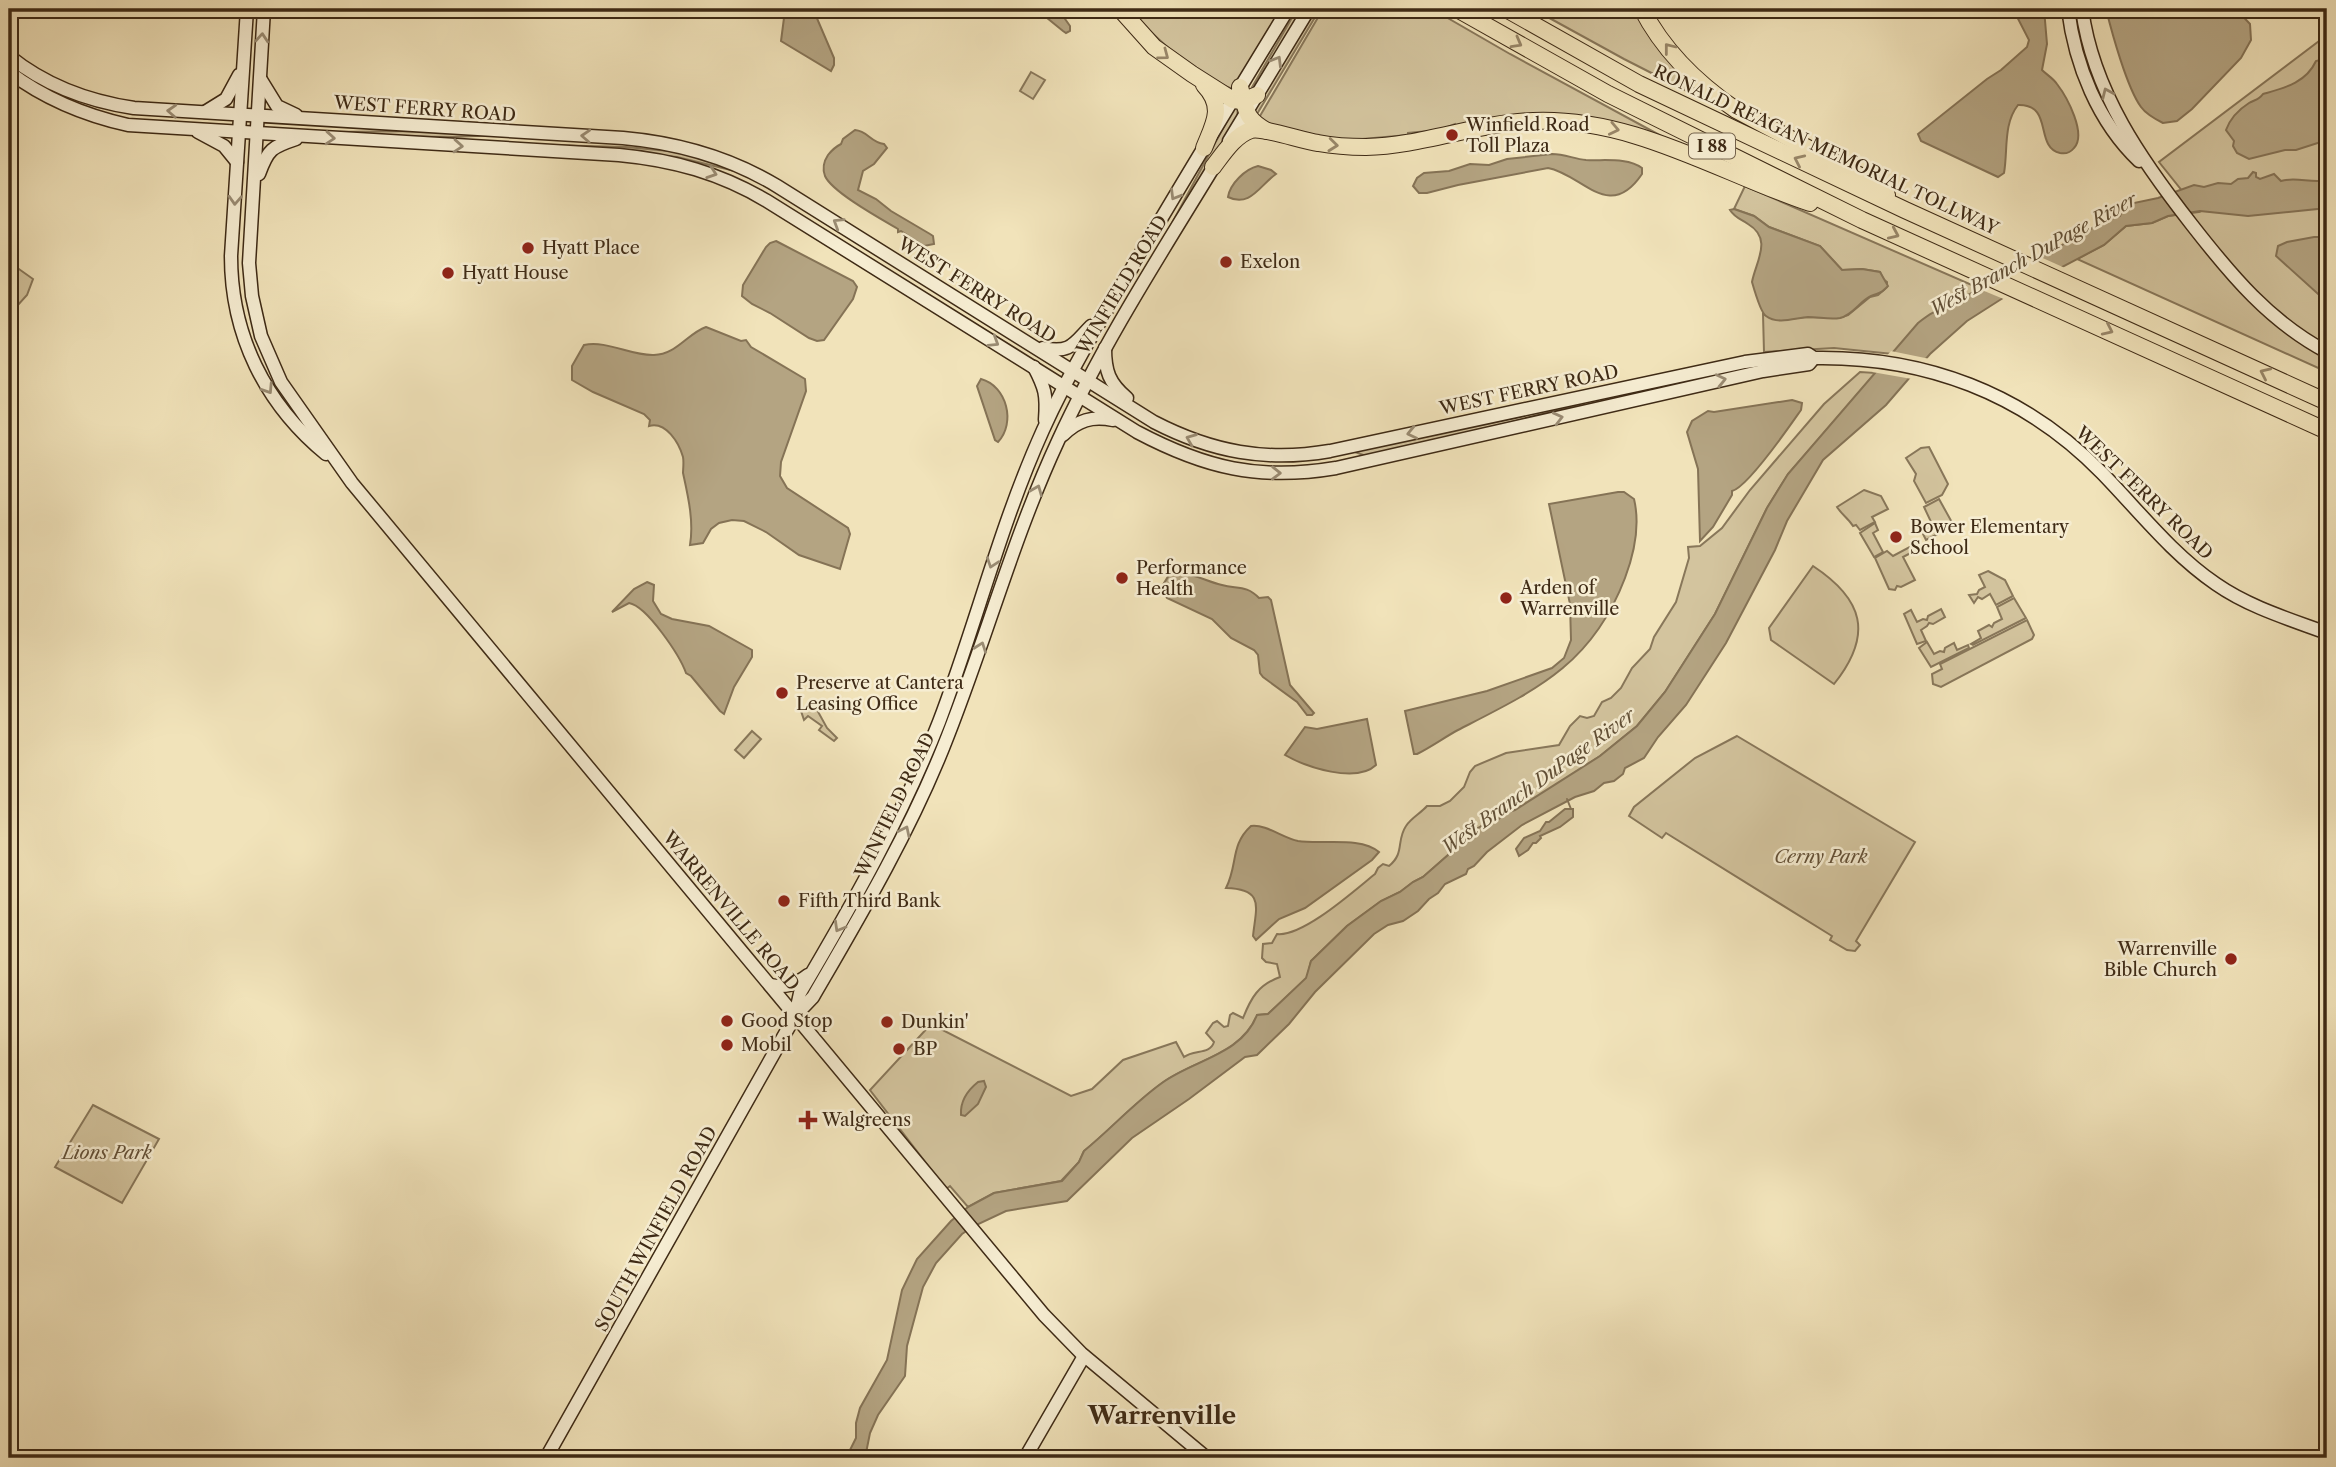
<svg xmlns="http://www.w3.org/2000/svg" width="2336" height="1467" font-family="'Libre Caslon Text',serif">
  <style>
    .green { fill: #d3c49e; stroke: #88775a; stroke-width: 2 }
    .water { fill: #b4a482; stroke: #857356; stroke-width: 2 }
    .pier { fill: #f1e3ba }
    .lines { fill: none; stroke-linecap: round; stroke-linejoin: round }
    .stream { stroke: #857356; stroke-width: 2 }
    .secondary-casing { stroke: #3e2a15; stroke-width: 15 }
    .highway-casing { stroke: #3e2a15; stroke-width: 18 }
    .secondary { stroke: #f6edd2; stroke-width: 12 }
    .highway { stroke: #f1e3ba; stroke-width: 16 }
    .oneway { stroke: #9a8c74 }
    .oneway2 { stroke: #988668 }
    .poi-dot { fill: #8f2418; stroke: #f6edd2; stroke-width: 2.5 }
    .labels { text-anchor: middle; stroke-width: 5; stroke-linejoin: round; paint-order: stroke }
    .shield { fill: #f6edd2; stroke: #75644e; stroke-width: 2 }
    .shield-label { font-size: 16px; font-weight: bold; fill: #3e2a15 }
    .street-label { font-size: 18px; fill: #3e2a15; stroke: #f6edd2 }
    .poi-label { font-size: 18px; fill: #3e2a15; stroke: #f6edd2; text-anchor: start }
    .park-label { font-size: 18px; font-style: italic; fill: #635037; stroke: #f6edd2 }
    .water-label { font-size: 19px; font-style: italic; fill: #614f36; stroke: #f6edd2 }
    .district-label { font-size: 24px; font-weight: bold; fill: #3e2a15; stroke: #f6edd2 }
  </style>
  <rect width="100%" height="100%" fill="#f1e3ba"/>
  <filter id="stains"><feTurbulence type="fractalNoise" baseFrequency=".00286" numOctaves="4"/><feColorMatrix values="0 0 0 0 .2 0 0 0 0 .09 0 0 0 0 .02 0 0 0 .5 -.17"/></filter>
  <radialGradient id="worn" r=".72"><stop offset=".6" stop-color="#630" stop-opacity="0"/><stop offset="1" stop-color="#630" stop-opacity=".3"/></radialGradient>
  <g class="green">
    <path d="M1128,9H1282L1233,89C1194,75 1157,39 1128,9Z"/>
    <path d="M1297,9H1303L1260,80L1251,89Z"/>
    <path d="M1314,9H1320L1254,119L1250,114C1276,82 1292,44 1314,9Z"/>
    <path d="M1323,9H1432L1510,54L1665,138L1643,131L1456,126L1455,124L1440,130L1408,133V135L1351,140L1324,137L1257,121Z"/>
    <path d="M1533,9H1633L1638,17L1726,111L1624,59Z"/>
    <path d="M2327,35V372L2077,259L2104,245L2126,226L2152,223L2168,216L2199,212L2159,162Z"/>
    <path d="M1031,72L1045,80L1033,99L1020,91Z"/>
    <path d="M1235,106L1237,107L1238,118L1164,238Z"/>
    <path d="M429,131L496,135L454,137L368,136L320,132Z"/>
    <path d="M547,145L626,147L690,153L739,172L677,157Z"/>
    <path d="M1745,186L1981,289L1965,296L1957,305L1943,309L1893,354L1834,348L1764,352L1763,314L1778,320L1807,317L1839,318L1848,315L1870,297L1878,295L1887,287V282L1883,279L1880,272L1862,269L1842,270L1820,246L1769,227L1754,216L1734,209Z"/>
    <path d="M9,262L33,279L27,295L9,315Z"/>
    <path d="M1860,372L1876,373L1788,474L1767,508L1715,614L1665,692L1637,726L1600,756L1539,796L1515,810L1503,814L1497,821L1464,835V841L1423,877L1413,882L1400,892L1381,901L1347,926L1311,961L1307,978L1268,1014L1257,1015C1241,1055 1193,1060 1162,1083C1134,1103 1111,1129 1084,1151L1079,1162L1061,1181L994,1193L968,1207L950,1186L946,1189L870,1090L931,1024L1071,1096L1092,1089L1123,1060L1176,1042L1184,1057C1194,1049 1210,1055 1214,1042L1206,1033L1213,1023L1217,1021L1224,1027L1228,1026L1230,1015L1233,1013L1243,1018C1251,998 1258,985 1280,977L1277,964L1266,962L1262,958L1263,944L1272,943L1277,934C1303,937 1355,890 1375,874L1378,868L1383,864L1389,866C1405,853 1396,841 1406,826C1411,818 1421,813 1427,806H1440L1450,801L1464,787L1470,772L1475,766L1506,753L1559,745L1570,726L1580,716L1587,718L1594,716L1602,702L1611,698L1621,688L1632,668L1650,649L1654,637L1676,602L1689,558L1688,547L1700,546L1722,528L1750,490L1824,404Z"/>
    <path d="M1584,403L1466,434L1366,456L1352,451Z"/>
    <path d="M1929,447L1948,484L1942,495L1926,503L1914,481L1916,474L1906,458L1921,448Z"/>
    <path d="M1864,490L1881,496L1888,509L1872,517L1875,522L1860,530L1856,525L1853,526C1848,518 1842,515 1837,507Z"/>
    <path d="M1939,499L1954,526L1926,540L1922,532L1933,526L1924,507Z"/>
    <path d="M1875,523L1878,530L1873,533L1883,552L1874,557L1860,533Z"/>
    <path d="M1919,542L1922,547L1903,557L1915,580L1901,587L1897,586L1895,590L1889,589L1875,558L1887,551L1893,556Z"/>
    <path d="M1813,566C1863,599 1874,634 1834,684L1771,640L1769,628Z"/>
    <path d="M1988,571L2005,580L2013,596L1996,605L1990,594L1982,599L1978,597L1974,603L1969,595L1977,594L1979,590L1985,587L1979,575Z"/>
    <path d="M2014,598L2026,618L1973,645L1971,644L1981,638L1978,631L1989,625L1992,627L1994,623L2002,619L1997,607Z"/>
    <path d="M1941,609L1945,617L1933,624L1929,623L1927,626L1921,630L1926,641L1917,644L1904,614L1911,610L1917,622L1923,619L1927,620L1928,616Z"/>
    <path d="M2027,620L2034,635L2032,639L1941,687L1933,684L1932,674L1942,669L1940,664Z"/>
    <path d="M1927,642L1934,654L1940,651L1944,652L1945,648L1954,643L1957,650L1968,645L1969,648L1931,667L1919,648Z"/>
    <path d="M808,705L816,708L827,728L837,738L834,741L819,730L822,726L808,716L804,720L801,711Z"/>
    <path d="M752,731L761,739L744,758L735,750Z"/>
    <path d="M1737,736L1915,842L1856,941L1860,945L1855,951L1847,950L1830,940L1832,936L1666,833L1662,838L1629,816L1634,807L1695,758Z"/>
    <path d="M93,1105L159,1139L122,1203L55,1167Z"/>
  </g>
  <g class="water">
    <path d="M776,9H813L834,58V65L831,71L781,41L784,18Z"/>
    <path d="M1036,9H1058L1070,26V31L1066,33L1063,31Z"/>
    <path d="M2013,9H2044L2047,44L2042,70C2047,75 2053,78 2057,84C2067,97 2087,134 2074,148C2070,153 2065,154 2060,153C2034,147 2054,104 2018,105C2003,124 2008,151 2004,173L1998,177L1921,141L1918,134L1987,79L2001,70L2027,47L2029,40Z"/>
    <path d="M2106,9H2236L2250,24L2251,40L2241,58L2192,109L2177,121L2163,123C2155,119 2146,114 2141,107C2127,88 2112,33 2106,9Z"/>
    <path d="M2320,60L2327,62V140L2296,150H2285L2249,159L2237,153L2233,146L2234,141L2226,130C2230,119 2238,110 2249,103C2254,100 2259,100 2263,94C2284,88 2306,83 2316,61Z"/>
    <path d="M855,130C868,131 870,142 884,144L887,148L874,164L863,171L858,190L876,199L891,211L930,234L933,236L934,244L924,246L901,231L898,232V229C881,219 832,192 825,176C822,168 824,161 828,155C832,150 835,147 841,144L843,139Z"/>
    <path d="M1552,154C1565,154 1574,159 1586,160C1603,161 1628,157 1642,168V174C1609,223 1582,174 1548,168L1458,185L1427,193H1419L1413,186L1417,178L1424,173L1449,171L1470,164L1489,165L1507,159Z"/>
    <path d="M1258,166L1271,170L1276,174C1260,185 1250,208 1228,197C1230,184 1245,169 1258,166Z"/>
    <path d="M2253,172L2256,173V177L2260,179L2274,174L2281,181C2296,176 2312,184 2327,180V208L2248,216L2200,211L2168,216L2152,223L2126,226L2104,245L2003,298L1967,321L1930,354L1886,405L1823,460L1787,521L1775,550L1726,643L1686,705L1658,737L1644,758L1625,768L1623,774L1614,781L1604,783L1594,791L1575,797L1522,825L1487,852L1474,866L1468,869L1466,874L1445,884L1438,893L1429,899L1418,911L1403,921L1388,925L1374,934L1315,992L1289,1024L1257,1055L1245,1057L1189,1099L1132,1138L1067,1201L1006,1211L974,1226L962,1234L936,1263L923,1287L907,1346L905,1376L878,1415L870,1433L865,1458H849V1452L856,1438V1423L860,1408L887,1360L902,1290L917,1259L951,1221L968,1207L994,1193L1062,1181L1079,1162L1084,1151C1111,1129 1134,1103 1162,1083C1193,1060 1242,1055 1257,1015L1268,1014L1306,978L1311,961L1347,926L1381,901L1400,892L1413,882L1423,877L1464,841V835L1480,827L1491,818L1497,821L1503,814L1515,810L1600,756L1637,726L1665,692L1715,614L1767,508L1788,474L1918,323C1936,309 1935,312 1954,306C1963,303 1960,297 1974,294L2105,221L2120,216L2122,211L2127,210L2129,204L2158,198L2194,185L2204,187L2218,183L2231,184L2238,179L2248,178Z"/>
    <path d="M1734,209L1754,216L1769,227L1820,246L1842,270L1862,269L1880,272L1888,286C1880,294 1881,292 1871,296C1860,301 1853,315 1840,318C1830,320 1819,317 1808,317C1795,318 1778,325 1766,316C1761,313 1754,289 1752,282C1756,261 1773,239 1748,224C1741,219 1735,218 1730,210Z"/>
    <path d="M2314,237H2327V302L2276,256L2278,246L2287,242Z"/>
    <path d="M776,241L853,281L857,287L853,299L824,340L817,341L809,338L770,313L752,304L742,296L743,285L766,247L770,243Z"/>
    <path d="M706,327L741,341L746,340L751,347L805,379L806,391L781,462L780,476L787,488L848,528L850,534L840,569L799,555L766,532L744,521L732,520L719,523L711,529L703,543L690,545C694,521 688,496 683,473C683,470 684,462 683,457C679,443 666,421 649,426L650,420L644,414L593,392L572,380V366L584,345C607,340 631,356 654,355C676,355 688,333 706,327Z"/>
    <path d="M981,379C1007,386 1016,423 998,442L995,440L977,386Z"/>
    <path d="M1792,400L1802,403L1801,410C1789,427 1748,487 1732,491V495L1713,527L1700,541L1698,469L1687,432L1692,421L1708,411L1714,412Z"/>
    <path d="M1618,492H1624L1634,499C1640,524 1634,554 1625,578C1592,665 1536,690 1458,730C1445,737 1431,747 1417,754H1414L1405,711L1487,691L1552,668L1564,658L1571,640L1570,604L1549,504Z"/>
    <path d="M1178,573C1193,573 1208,582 1222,585C1237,589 1247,585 1259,598L1268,597L1271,600L1290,685L1314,713L1312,715H1307L1297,702L1263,677L1260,673L1258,655L1254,650L1231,638L1212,619L1167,598L1161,588L1169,575Z"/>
    <path d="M647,582L654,585L653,601L661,614L672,619L709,626L752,650V657L734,687L724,714L720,711L691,676L686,673C680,656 647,606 629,603L612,612L634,589Z"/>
    <path d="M1367,719L1376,765C1356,784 1306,767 1285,755L1305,727L1317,729Z"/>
    <path d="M1565,809H1573V817L1560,827L1540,836L1541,838L1536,843H1533L1528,850L1519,856L1516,849L1524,838L1540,831L1546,822H1549Z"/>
    <path d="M1251,826C1266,824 1283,838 1298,841C1322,845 1360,836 1379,852L1372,860L1305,908L1279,919L1256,940L1253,936C1256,907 1265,889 1226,888C1238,865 1230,845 1251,826Z"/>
    <path d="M984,1081L986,1087L978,1104L965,1116L961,1115C960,1101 968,1090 978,1082Z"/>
  </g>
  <g class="pier">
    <path d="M2036,255L2065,268L2006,300L1977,288Z"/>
    <path d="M1891,351L1930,359L1912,379L1872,372Z"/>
  </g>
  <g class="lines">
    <path class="stream" d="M1567,799L1571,809"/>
    <g class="secondary-casing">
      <g id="secondary">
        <path d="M247,9L231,256C231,335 265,404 326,454"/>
        <path d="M264,9L249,263L252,296L261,336L281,382L352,483L1044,1315L1081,1353L1207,1458"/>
        <path d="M2068,9C2075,65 2098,122 2139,161"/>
        <path d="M2082,9C2093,92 2142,161 2192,225C2231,275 2270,322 2327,352"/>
        <path d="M9,56C46,86 87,101 134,108L623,138C679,143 729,157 777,186L1154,422C1212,452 1266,462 1330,451L1745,362L1808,354L1814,358C1924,356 2024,393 2102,473C2138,510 2172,554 2216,584C2249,607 2289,619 2327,633"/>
        <path d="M9,72C45,99 83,115 128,125L619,155C673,160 720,173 767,201L1137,432C1205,468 1259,481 1336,468L1763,371L1809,364L1814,358"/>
        <path d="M261,80L277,106L296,115"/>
        <path d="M205,112L226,99L239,75"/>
        <path d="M198,132L224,146L237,162"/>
        <path d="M1229,141L1309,9"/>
        <path d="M259,174C268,149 272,147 296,139"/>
        <path d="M1043,348C1071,354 1074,343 1091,326"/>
        <path d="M1105,348C1105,371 1109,383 1127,398"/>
        <path d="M1034,367C1045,388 1047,395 1045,420"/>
        <path d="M1063,435C1078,420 1092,416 1113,420"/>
        <path d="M770,985C786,988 795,985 808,975"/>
        <path d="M795,1016L800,993C852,905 902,817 939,722C976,625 1000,525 1043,430C1073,364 1111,303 1148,241C1194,163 1241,86 1288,9"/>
        <path d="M546,1458L795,1016L813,997C860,916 908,835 943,748C984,647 1012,540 1058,441C1103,343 1162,252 1218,160"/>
        <path d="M1025,1458L1084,1356"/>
      </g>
    </g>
    <g class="highway-casing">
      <g id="highway">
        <path d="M1120,9L1154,47L1192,74L1233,100L1242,101L1257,95"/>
        <path d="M1457,9L1608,94L1862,220L2327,431"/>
        <path d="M1506,9L1639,84L1905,210L2327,402"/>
        <path d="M1642,9C1663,50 1698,84 1736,110L1870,181L1887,195"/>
        <path d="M1204,85C1225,107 1214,123 1204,148"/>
        <path d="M1240,87C1247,111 1244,118 1267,131"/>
        <path d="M1213,167C1223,154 1235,135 1251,130C1264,127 1302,141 1318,143C1334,146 1350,147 1366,147C1422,146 1476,123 1533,121C1633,117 1718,172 1810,203"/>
      </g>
    </g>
    <use href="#secondary" class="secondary"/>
    <use href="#highway" class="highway"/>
  </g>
  <defs><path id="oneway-chevron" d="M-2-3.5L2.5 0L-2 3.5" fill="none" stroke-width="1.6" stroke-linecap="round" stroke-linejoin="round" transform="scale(1.75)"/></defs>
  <g class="oneway">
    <use href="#oneway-chevron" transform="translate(262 38) rotate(-86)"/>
    <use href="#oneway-chevron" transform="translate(1277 61) rotate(-59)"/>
    <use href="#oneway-chevron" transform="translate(2107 93) rotate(-114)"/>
    <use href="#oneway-chevron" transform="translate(172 111) rotate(-177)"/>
    <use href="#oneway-chevron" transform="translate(586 136) rotate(-177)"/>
    <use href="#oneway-chevron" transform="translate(330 138) rotate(4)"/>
    <use href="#oneway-chevron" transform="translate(458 146) rotate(4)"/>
    <use href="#oneway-chevron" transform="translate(712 173) rotate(19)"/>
    <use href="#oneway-chevron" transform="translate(1175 195) rotate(121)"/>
    <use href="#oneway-chevron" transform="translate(235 200) rotate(93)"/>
    <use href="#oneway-chevron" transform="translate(838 223) rotate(-148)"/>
    <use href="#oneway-chevron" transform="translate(994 342) rotate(32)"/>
    <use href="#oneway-chevron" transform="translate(1721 380) rotate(-13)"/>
    <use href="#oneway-chevron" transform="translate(268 389) rotate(57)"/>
    <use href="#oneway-chevron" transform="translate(1558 418) rotate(-14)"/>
    <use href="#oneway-chevron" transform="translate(1412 433) rotate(167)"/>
    <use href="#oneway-chevron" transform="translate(1191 439) rotate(-158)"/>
    <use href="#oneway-chevron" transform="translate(1276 473) rotate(1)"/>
    <use href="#oneway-chevron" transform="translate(1037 490) rotate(-68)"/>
    <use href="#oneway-chevron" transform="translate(992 563) rotate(109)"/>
    <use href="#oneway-chevron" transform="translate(981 647) rotate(-70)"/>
    <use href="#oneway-chevron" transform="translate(905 831) rotate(-64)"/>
    <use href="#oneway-chevron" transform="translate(839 927) rotate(120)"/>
  </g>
  <g class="oneway2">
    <use href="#oneway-chevron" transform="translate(1517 43) rotate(29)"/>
    <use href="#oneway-chevron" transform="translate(1669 48) rotate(-128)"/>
    <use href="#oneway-chevron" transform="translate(1164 55) rotate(37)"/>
    <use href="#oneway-chevron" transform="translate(1614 129) rotate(12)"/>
    <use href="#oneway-chevron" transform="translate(1333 145) rotate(6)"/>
    <use href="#oneway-chevron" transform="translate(1799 160) rotate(-155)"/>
    <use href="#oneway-chevron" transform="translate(1894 234) rotate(24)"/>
    <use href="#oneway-chevron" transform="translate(2108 330) rotate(25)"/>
    <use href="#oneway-chevron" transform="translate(2265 373) rotate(-155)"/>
  </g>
  <g class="poi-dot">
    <circle cx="1452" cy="135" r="7"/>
    <circle cx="528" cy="248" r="7"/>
    <circle cx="1226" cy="262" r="7"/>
    <circle cx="448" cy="273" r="7"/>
    <circle cx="1896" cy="537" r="7"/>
    <circle cx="1122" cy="578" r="7"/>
    <circle cx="1506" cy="598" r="7"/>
    <circle cx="782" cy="693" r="7"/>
    <circle cx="784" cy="901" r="7"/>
    <circle cx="2231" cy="959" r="7"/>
    <circle cx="727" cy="1021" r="7"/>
    <circle cx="887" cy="1022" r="7"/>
    <circle cx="727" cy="1045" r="7"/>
    <circle cx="899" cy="1049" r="7"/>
    <path d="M804.5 1109.5h7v7h7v7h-7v7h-7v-7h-7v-7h7z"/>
  </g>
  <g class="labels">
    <rect class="shield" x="1689" y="133.5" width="46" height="25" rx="5"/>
    <g class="shield-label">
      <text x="1712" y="152">I 88</text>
    </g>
    <g class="street-label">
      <text transform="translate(425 109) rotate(4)" y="6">WEST FERRY ROAD</text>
      <text transform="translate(1826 150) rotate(25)" y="6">RONALD REAGAN MEMORIAL TOLLWAY</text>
      <text transform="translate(1122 285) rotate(-59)" y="6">WINFIELD ROAD</text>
      <text transform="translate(977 290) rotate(32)" y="6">WEST FERRY ROAD</text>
      <text transform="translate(1529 390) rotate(-12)" y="6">WEST FERRY ROAD</text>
      <text transform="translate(2144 493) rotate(44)" y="6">WEST FERRY ROAD</text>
      <text transform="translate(895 805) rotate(-64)" y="6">WINFIELD ROAD</text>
      <text transform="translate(731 911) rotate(50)" y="6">WARRENVILLE ROAD</text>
      <text transform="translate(656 1229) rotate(-61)" y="6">SOUTH WINFIELD ROAD</text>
    </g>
    <g class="poi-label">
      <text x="1466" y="131">Winfield Road<tspan x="1466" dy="21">Toll Plaza</tspan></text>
      <text x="542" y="254">Hyatt Place</text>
      <text x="1240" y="268">Exelon</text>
      <text x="462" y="279">Hyatt House</text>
      <text x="1910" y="533">Bower Elementary<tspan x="1910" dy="21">School</tspan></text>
      <text x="1136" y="574">Performance<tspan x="1136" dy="21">Health</tspan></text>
      <text x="1520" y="594">Arden of<tspan x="1520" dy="21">Warrenville</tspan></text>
      <text x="796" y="689">Preserve at Cantera<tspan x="796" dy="21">Leasing Office</tspan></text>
      <text x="798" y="907">Fifth Third Bank</text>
      <text x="2217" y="955" text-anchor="end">Warrenville<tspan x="2217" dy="21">Bible Church</tspan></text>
      <text x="741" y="1027">Good Stop</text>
      <text x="901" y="1028">Dunkin'</text>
      <text x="741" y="1051">Mobil</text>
      <text x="913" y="1055">BP</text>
      <text x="822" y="1126">Walgreens</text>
    </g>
    <g class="park-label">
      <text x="1821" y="863">Cerny Park</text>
      <text x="107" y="1159">Lions Park</text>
    </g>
    <g class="water-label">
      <text transform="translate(2033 254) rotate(-29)" y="7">West Branch DuPage River</text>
      <text transform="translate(1538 781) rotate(-36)" y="7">West Branch DuPage River</text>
    </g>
    <g class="district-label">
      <text x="1162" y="1424">Warrenville</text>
    </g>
  </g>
  <rect width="2336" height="1467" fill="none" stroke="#f1e3ba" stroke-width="35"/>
  <rect x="10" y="10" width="2315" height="1446" fill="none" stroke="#3e2a15" stroke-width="3.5"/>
  <rect x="18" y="18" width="2301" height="1432" fill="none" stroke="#3e2a15" stroke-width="2"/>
  <rect width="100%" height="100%" filter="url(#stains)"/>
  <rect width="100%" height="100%" fill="url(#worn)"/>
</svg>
